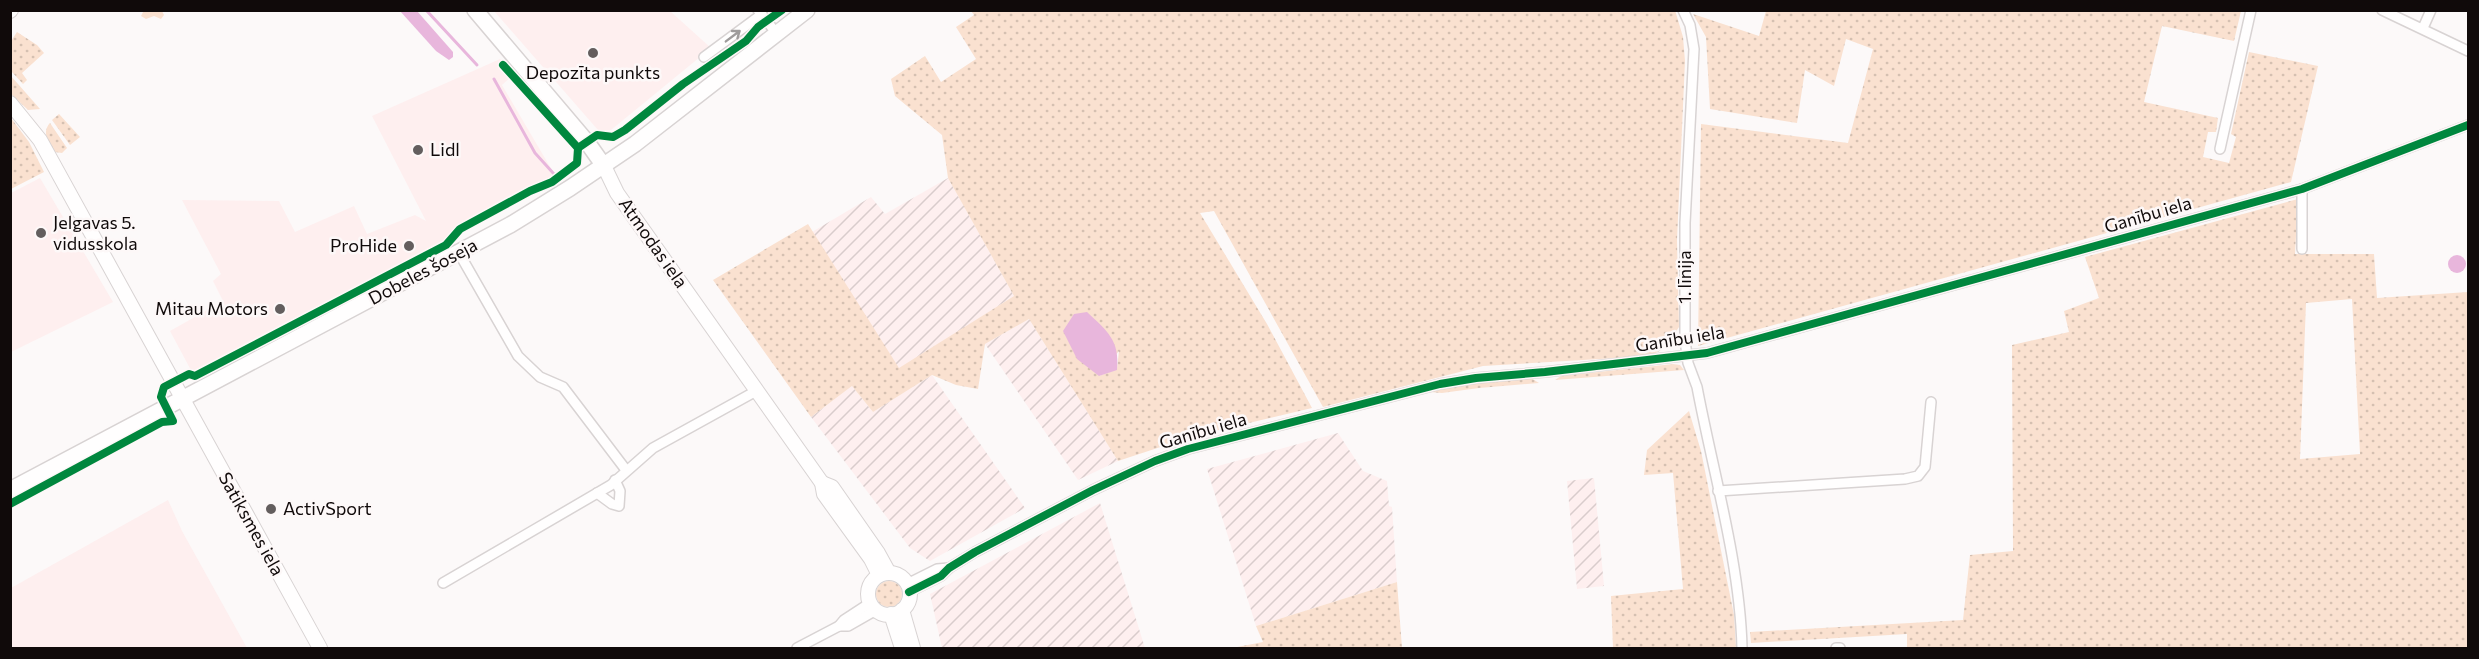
<svg xmlns="http://www.w3.org/2000/svg" width="2479" height="659" font-family="Commissioner,sans-serif">
  <style>
    .built { fill: #feefef }
    .industrial { fill: url(#industrial-furrows) }
    .grass { fill: url(#grass-dots); fill-rule: evenodd }
    .park { fill: url(#park-tufts) }
    .water { fill: #e8b6dc }
    .lines { fill: none; stroke-linecap: round; stroke-linejoin: round }
    .stream { stroke: #e8b6dc; stroke-width: 3 }
    .street-casing { stroke: #d8d3d3; stroke-width: 12 }
    .secondary-casing { stroke: #d8d3d3; stroke-width: 16 }
    .primary-casing { stroke: #d8d3d3; stroke-width: 18 }
    .street { stroke: #fffefe; stroke-width: 9 }
    .secondary { stroke: #fffefe; stroke-width: 14 }
    .primary { stroke: #fffefe; stroke-width: 15 }
    .cycleway-casing { stroke: #fdf8f8; stroke-width: 11 }
    .cycleway { stroke: #00873e; stroke-width: 8 }
    .oneway { stroke: #9f9c9c }
    .poi-dot { fill: #635e5e; stroke: #fdf8f8; stroke-width: 2 }
    .labels { text-anchor: middle; stroke-width: 5; stroke-linejoin: round; paint-order: stroke }
    .poi-label { font-size: 18px; fill: #100a0a; stroke: #fdf8f8; text-anchor: start }
    .street-label { font-size: 18px; fill: #100a0a; stroke: #fdf8f8 }
  </style>
  <defs>
    <pattern id="industrial-furrows" width="10" height="10" patternUnits="userSpaceOnUse" patternTransform="scale(1.5)"><rect width="10" height="10" fill="#feefef"/><path d="M-1 1l2-2M0 10L10 0M9 11l2-2" fill="none" stroke="#d9cccc"/></pattern>
    <pattern id="grass-dots" width="8" height="8" patternUnits="userSpaceOnUse" patternTransform="scale(1.5)"><rect width="8" height="8" fill="#fae1d0"/><path d="M2 2h.1M6 6h.1" fill="none" stroke="#d5c0b1" stroke-width="1.8" stroke-linecap="round"/></pattern>
    <pattern id="park-tufts" width="24" height="20" patternUnits="userSpaceOnUse" patternTransform="scale(1.5)"><rect width="24" height="20" fill="#fae1d0"/><path d="M3 7l-1-3M5 7V3M7 7l1-3M15 17l-1-3M17 17v-4M19 17l1-3" fill="none" stroke="#d5c0b1"/></pattern>
  </defs>
  <rect width="100%" height="100%" fill="#fcf9f9"/>
  <g class="built">
    <path d="M494,11H670L711,48L611,130H598Z"/>
    <path d="M500,59L514,74L502,85L556,177L386,273L193,374L170,331L223,301L213,281L221,274L182,200L279,201L295,232L354,206L367,234L415,215L426,221L372,116Z"/>
    <path d="M40,178L113,302L11,352V193Z"/>
    <path d="M168,500L182,531L247,648H11V588Z"/>
  </g>
  <g class="industrial">
    <path d="M948,178L1014,296L899,369L812,232L871,197L885,214Z"/>
    <path d="M1029,319L1118,461L1078,480L985,344Z"/>
    <path d="M932,375L1025,508L930,561L910,548L811,417L852,386L873,412Z"/>
    <path d="M1338,433L1363,471L1387,481L1389,506L1392,507L1397,582L1256,626L1207,469Z"/>
    <path d="M1594,478L1604,586L1577,589L1567,481Z"/>
    <path d="M1100,503L1145,648H942L930,594Z"/>
  </g>
  <g class="grass">
    <path d="M1675,10L1683,37L1685,61L1677,240L1679,327L1665,348L1650,356L1483,366L1323,407L1214,211L1200,213L1267,324L1312,408L1194,436L1118,461L1029,319L985,344L978,389L956,385L932,375L873,412L852,386L811,417L713,280L808,224L899,368L1014,296L948,178L942,135L895,96L891,79L925,56L941,82L976,59L956,27L974,15L971,11ZM1119,351L1117,369L1099,376Z"/>
    <path d="M1766,11H2241L2234,41L2162,26L2144,102L2218,118L2216,132H2208L2203,157L2229,163L2236,137L2231,134L2249,52L2318,66L2291,182L1698,346L1701,124L1848,143L1873,49L1846,39L1834,86L1805,70L1797,123L1710,109L1706,37L1693,14L1759,36Z"/>
    <path d="M17,32L37,45L44,53L22,73L27,80L23,84L11,71V41Z"/>
    <path d="M11,76L40,109L28,110L11,94Z"/>
    <path d="M59,114L80,137L70,145L52,120Z"/>
    <path d="M11,118L29,142L44,172L11,189Z"/>
    <path d="M50,123L67,148L62,153L55,152C49,142 41,133 50,123Z"/>
    <path d="M2298,199L2295,254H2374L2377,298L2468,292V648H1907V634L1751,643L1750,632L1963,620L1970,555L2013,551L2012,345L2069,332L2064,311L2099,298L2085,257ZM2352,299L2360,454L2300,459L2306,303Z"/>
    <path d="M1673,364L1680,365L1684,370L1555,380L1561,376Z"/>
    <path d="M1531,378L1539,383L1479,388L1442,393L1430,392L1471,383Z"/>
    <path d="M1689,411L1701,451L1734,615L1736,648H1613L1611,596L1683,589L1673,473L1644,475L1647,450Z"/>
    <circle cx="889" cy="594" r="13"/>
    <path d="M1397,582L1402,648H1232L1263,642L1256,626Z"/>
  </g>
  <path class="park" d="M144,10L162,11L164,15L161,19L154,16L146,19L141,16Z"/>
  <g class="water">
    <path d="M400,11H417L453,52V57L449,60L436,51Z"/>
    <circle cx="2457" cy="264" r="9"/>
    <path d="M1087,312C1107,331 1120,340 1117,370L1099,376L1077,359L1063,331L1074,314Z"/>
  </g>
  <g class="lines">
    <g class="stream">
      <path d="M426,10L477,65"/>
      <path d="M494,79L535,153L554,174"/>
    </g>
    <g class="street-casing">
      <g id="street">
        <path d="M758,10L777,34"/>
        <path d="M1683,10L1690,25L1694,49L1685,223V340L1688,363L1697,387C1713,472 1740,563 1742,648"/>
        <path d="M2382,10L2468,51"/>
        <path d="M2423,28L2431,10"/>
        <path d="M704,57L762,14"/>
        <path d="M2220,149L2251,10"/>
        <path d="M2302,189V249"/>
        <path d="M459,253L518,356L540,377L563,387L626,470"/>
        <path d="M1718,491L1905,479L1918,476L1925,467L1931,402"/>
        <path d="M597,493L612,504L619,506L620,491L615,480"/>
        <path d="M443,583L611,485L653,448L758,390"/>
        <path d="M907,584L937,569L949,568"/>
        <path d="M909,592L941,576L949,568L975,552L1093,490L1155,461L1188,449L1440,384L1476,378L1545,372L1707,353L2302,189L2468,125"/>
        <path d="M839,626H848L876,610"/>
        <path d="M797,648L839,626L844,620L870,603"/>
        <path d="M1836,648H1840"/>
      </g>
    </g>
    <g class="secondary-casing">
      <g id="secondary">
        <path d="M10,11L11,10"/>
        <path d="M10,103L40,140L320,648"/>
        <path d="M604,166L617,193L822,483L824,494L871,559L879,575"/>
        <path d="M822,483L832,487L878,553L889,573"/>
        <circle cx="889" cy="594" r="21"/>
        <path d="M902,610L913,648"/>
        <path d="M891,614L902,648"/>
      </g>
    </g>
    <g class="primary-casing">
      <g id="primary">
        <path d="M475,10L587,142L604,166"/>
        <path d="M10,490L510,225L570,188L635,144L807,10"/>
      </g>
    </g>
    <use href="#street" class="street"/>
    <use href="#secondary" class="secondary"/>
    <use href="#primary" class="primary"/>
    <g class="cycleway-casing">
      <g id="cycleway">
        <path d="M578,148L597,135L613,137L625,130L683,84L746,41L758,27L782,10"/>
        <path d="M10,504L162,422L173,421L161,397L164,387L189,374L195,376L446,245L460,229L530,191L552,182L577,163L578,148L503,65"/>
        <path d="M909,592L941,576L949,568L975,552L1093,490L1155,461L1188,449L1440,384L1476,378L1545,372L1707,353L2302,189L2468,125"/>
      </g>
    </g>
    <use href="#cycleway" class="cycleway"/>
  </g>
  <defs><path id="oneway-shaft" d="M-6 0H5M1.5-3L5.5 0L1.5 3" fill="none" stroke-width="1.6" stroke-linecap="round" stroke-linejoin="round" transform="scale(1.5)"/></defs>
  <use class="oneway" href="#oneway-shaft" transform="translate(733 36) rotate(-37)"/>
  <g class="poi-dot">
    <circle cx="593" cy="53" r="6"/>
    <circle cx="418" cy="150" r="6"/>
    <circle cx="41" cy="233" r="6"/>
    <circle cx="409" cy="246" r="6"/>
    <circle cx="280" cy="309" r="6"/>
    <circle cx="271" cy="509" r="6"/>
  </g>
  <g class="labels">
    <g class="poi-label">
      <text x="593" y="79" text-anchor="middle">Depozīta punkts</text>
      <text x="430" y="156">Lidl</text>
      <text x="53" y="229">Jelgavas 5.<tspan x="53" dy="21">vidusskola</tspan></text>
      <text x="397" y="252" text-anchor="end">ProHide</text>
      <text x="268" y="315" text-anchor="end">Mitau Motors</text>
      <text x="283" y="515">ActivSport</text>
    </g>
    <g class="street-label">
      <text transform="translate(2148 215) rotate(-16)" y="6">Ganību iela</text>
      <text transform="translate(653 243) rotate(55)" y="6">Atmodas iela</text>
      <text transform="translate(423 272) rotate(-28)" y="6">Dobeles šoseja</text>
      <text transform="translate(1685 277) rotate(-90)" y="6">1. līnija</text>
      <text transform="translate(1680 339) rotate(-9)" y="6">Ganību iela</text>
      <text transform="translate(1203 431) rotate(-16)" y="6">Ganību iela</text>
      <text transform="translate(251 524) rotate(61)" y="6">Satiksmes iela</text>
    </g>
  </g>
  <rect width="2479" height="659" fill="none" stroke="#100a0a" stroke-width="24"/>
</svg>
